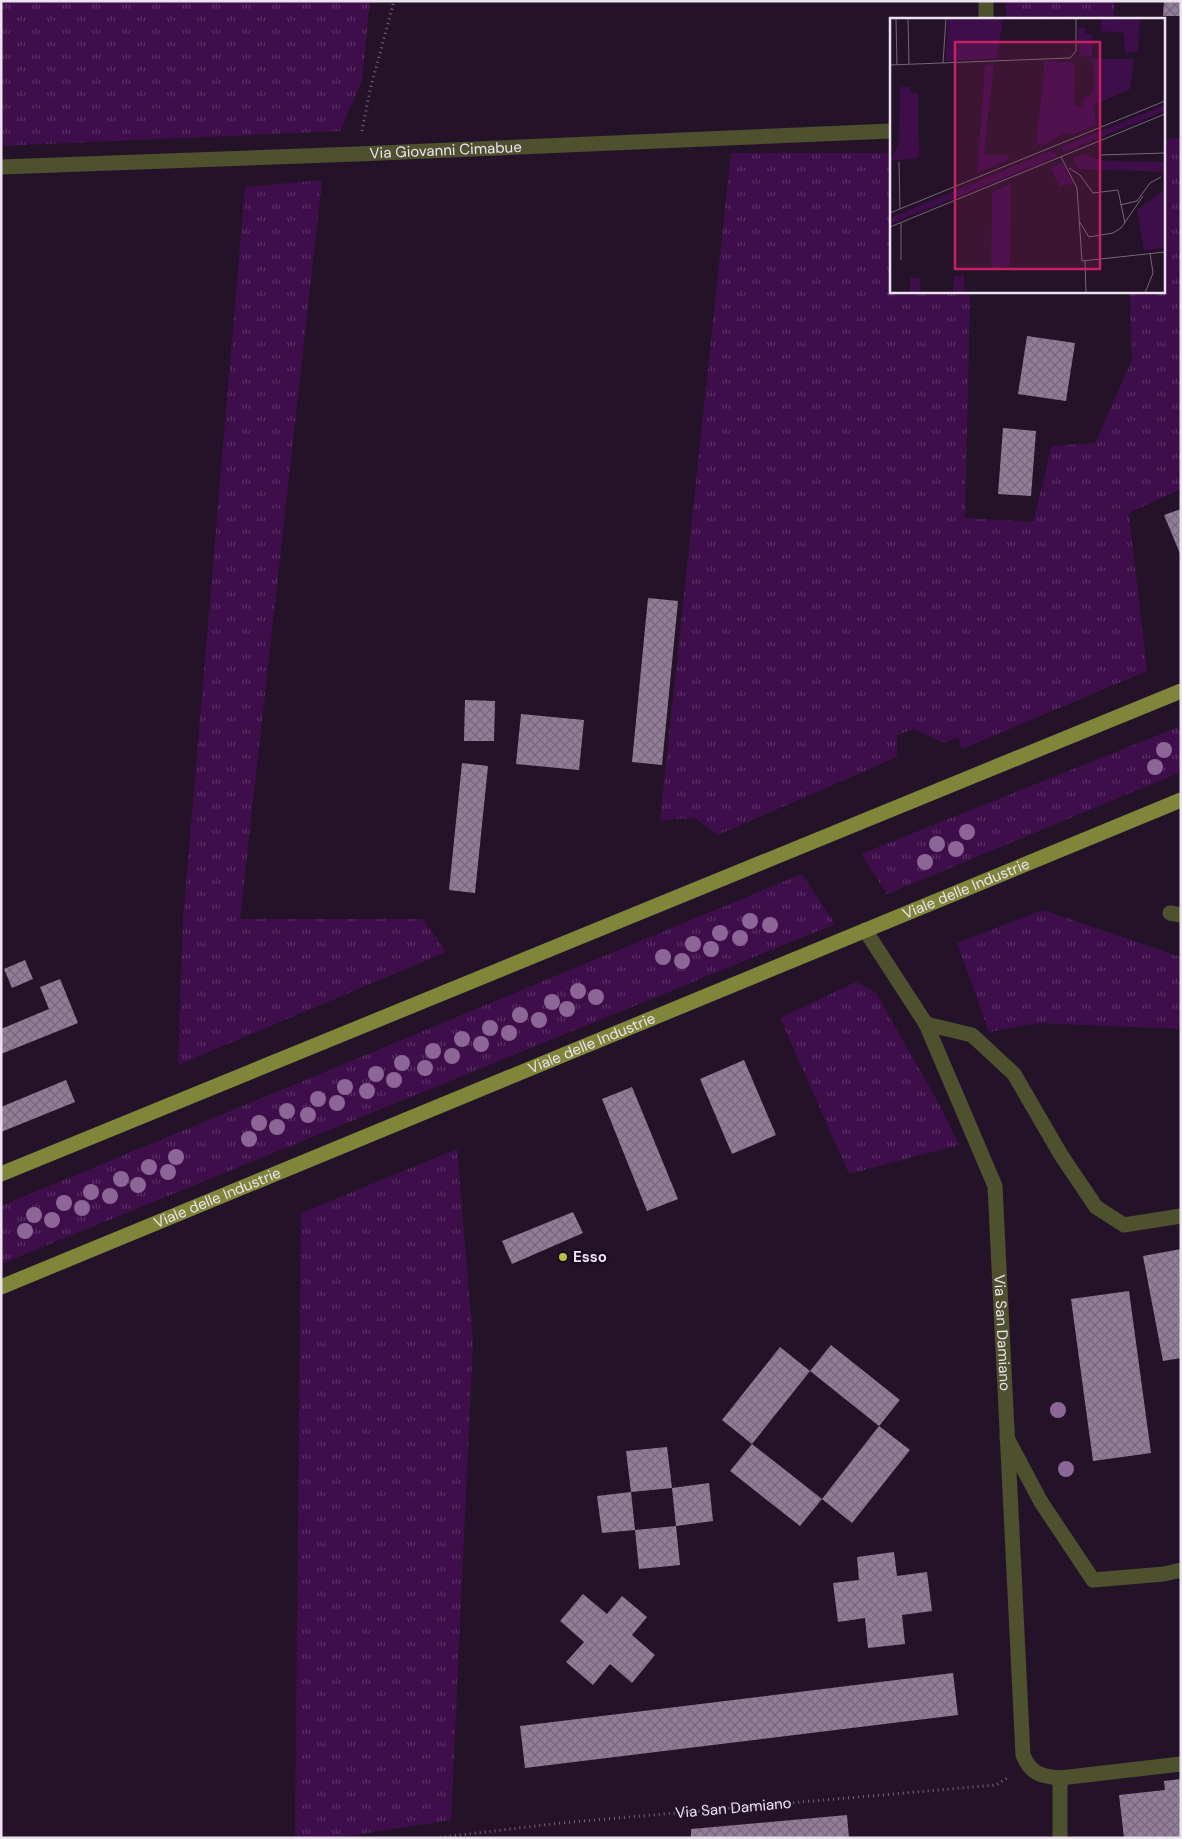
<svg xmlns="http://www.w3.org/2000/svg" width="1182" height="1839" font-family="'DM Sans',sans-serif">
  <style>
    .grass { fill: url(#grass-tufts) }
    .building { fill: url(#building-cross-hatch) }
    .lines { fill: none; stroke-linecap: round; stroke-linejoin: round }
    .path { stroke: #756779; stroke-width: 3; stroke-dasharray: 1 4; stroke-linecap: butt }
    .lane { stroke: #4d512e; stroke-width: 15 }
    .street { stroke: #4d512e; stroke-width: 15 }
    .primary { stroke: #7f863a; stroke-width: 15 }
    .tree { fill: #8d6698 }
    .poi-dot { fill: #b6c148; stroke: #1a0a1f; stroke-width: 2 }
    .labels { text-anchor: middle; stroke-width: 5; stroke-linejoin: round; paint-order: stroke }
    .street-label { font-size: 15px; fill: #ede2f0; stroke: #1a0a1f }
    .poi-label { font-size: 15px; font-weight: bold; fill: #ede2f0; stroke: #1a0a1f; text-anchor: start }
    .inset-road { fill: none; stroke: #746678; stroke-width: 1 }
    .view { fill: #c42262; fill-opacity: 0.15; stroke: #c42262; stroke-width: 2.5 }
    .inset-edge { fill: none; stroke: #ede2f0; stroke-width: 2.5 }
  </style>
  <defs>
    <pattern id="grass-tufts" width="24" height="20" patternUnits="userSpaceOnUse" patternTransform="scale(1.25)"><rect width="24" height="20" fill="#3e0e4a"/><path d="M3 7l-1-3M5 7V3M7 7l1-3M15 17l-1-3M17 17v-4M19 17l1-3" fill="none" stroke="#5a3164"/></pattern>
    <pattern id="building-cross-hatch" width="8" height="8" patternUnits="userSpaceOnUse" patternTransform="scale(1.25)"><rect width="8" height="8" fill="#917d97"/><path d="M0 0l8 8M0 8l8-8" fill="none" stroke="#77697b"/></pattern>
  </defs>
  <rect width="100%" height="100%" fill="#241328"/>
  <g class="grass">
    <path d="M1,1H370L362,80L340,131L1,146Z"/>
    <rect x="1006" y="1" width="108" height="18"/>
    <path d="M1181,138V489L1129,513L1147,671L962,749L958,737L944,743L914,729L897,735V757L718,835L695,818L660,820L731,153H891V291H970L965,518L1033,522L1052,446L1095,443L1132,360L1130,291H1163V139Z"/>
    <path d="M322,180L240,919H423L446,952L178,1065L183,920L245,187Z"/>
    <path d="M1181,726V772L887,894L861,854Z"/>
    <path d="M802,874L835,924L1,1264V1206Z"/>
    <path d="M1043,910L1181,957V1029L1039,1023L989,1032L957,943Z"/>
    <path d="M856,982L876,993L938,1102L959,1145L849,1174L780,1018Z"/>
    <path d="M457,1149L473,1340L451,1820L334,1838H295L301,1213Z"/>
  </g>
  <g class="building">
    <path d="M1164,1H1181V16H1163Z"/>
    <path d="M1027,336L1075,343L1066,401L1018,394Z"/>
    <path d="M1003,428L1036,431L1031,496L998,494Z"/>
    <path d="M1181,509V556L1164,515Z"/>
    <path d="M648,598L678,601L662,765L632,762Z"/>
    <path d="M465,700L495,701L494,741H464Z"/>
    <path d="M521,714L584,720L579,770L516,764Z"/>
    <path d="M462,763L488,766L475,893L449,890Z"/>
    <path d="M25,960L33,979L12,988L4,969Z"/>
    <path d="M60,979L78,1023L1,1054V1029L49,1009L40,987Z"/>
    <path d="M744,1060L776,1135L732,1154L700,1079Z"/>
    <path d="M66,1080L75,1102L1,1132V1107Z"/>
    <path d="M632,1087L678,1199L647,1211L602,1099Z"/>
    <path d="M573,1212L583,1233L512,1264L502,1241Z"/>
    <path d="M1181,1249V1358L1163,1361L1143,1256Z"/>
    <path d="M1129,1291L1151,1453L1093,1461L1071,1299Z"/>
    <path d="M831,1345L900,1400L879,1426L810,1371L752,1444L722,1420L780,1347L810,1371Z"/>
    <path d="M879,1426L910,1450L852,1523L822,1499Z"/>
    <path d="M752,1444L822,1499L800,1526L730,1471Z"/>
    <path d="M667,1447L672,1488L631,1492L626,1451Z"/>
    <path d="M709,1483L713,1521L676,1526L672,1488Z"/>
    <path d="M631,1492L635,1530L676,1526L680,1565L639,1569L635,1530L602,1533L597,1496Z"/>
    <path d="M894,1552L897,1576L927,1572L932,1611L902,1615L905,1644L868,1648L865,1618L838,1622L833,1583L859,1580L857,1557Z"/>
    <path d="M583,1594L607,1614L622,1596L647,1617L632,1635L655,1655L632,1683L610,1664L593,1685L566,1662L584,1642L560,1621Z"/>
    <path d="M953,1673L958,1715L525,1768L520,1726Z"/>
    <path d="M1181,1779V1838H1124L1119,1795L1165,1790L1164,1781Z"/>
    <path d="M847,1815L849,1838H691V1829Z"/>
  </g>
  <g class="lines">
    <g class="path">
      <path d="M362,131L370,90L394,1"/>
      <path id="s1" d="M435,1838L561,1823L996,1785L1010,1776"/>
    </g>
    <g class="lane">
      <path d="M1170,913L1181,915"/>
      <path d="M926,1024L972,1035L1014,1074L1061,1155L1096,1207L1124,1225L1181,1216"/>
      <path d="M1007,1438L1041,1502L1093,1580L1164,1574L1181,1570"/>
      <path d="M1060,1778V1838"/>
    </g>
    <g class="street">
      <path d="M986,1V19"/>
      <path id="s2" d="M1,167L357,154L891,131"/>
      <path id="s3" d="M865,930L926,1024L995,1186L1023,1755C1031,1774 1040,1776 1060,1778L1181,1764"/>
    </g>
    <g class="primary">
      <path d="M1,1174L1181,691"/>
      <path id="s4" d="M1,1287L1181,800"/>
    </g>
  </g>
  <g class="tree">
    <circle cx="1164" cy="750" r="8"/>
    <circle cx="1155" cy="767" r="8"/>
    <circle cx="967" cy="832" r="8"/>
    <circle cx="937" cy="844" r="8"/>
    <circle cx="956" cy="849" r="8"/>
    <circle cx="925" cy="862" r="8"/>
    <circle cx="750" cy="921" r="8"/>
    <circle cx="770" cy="925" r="8"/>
    <circle cx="720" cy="933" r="8"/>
    <circle cx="740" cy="938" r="8"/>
    <circle cx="693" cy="944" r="8"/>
    <circle cx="711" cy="949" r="8"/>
    <circle cx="663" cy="957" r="8"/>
    <circle cx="682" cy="961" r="8"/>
    <circle cx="578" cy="991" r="8"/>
    <circle cx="596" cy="997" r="8"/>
    <circle cx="552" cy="1002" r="8"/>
    <circle cx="567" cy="1009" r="8"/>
    <circle cx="520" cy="1015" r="8"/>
    <circle cx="539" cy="1020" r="8"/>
    <circle cx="490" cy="1028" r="8"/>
    <circle cx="509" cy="1033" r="8"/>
    <circle cx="462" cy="1039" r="8"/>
    <circle cx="481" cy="1044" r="8"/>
    <circle cx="433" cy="1051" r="8"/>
    <circle cx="452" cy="1056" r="8"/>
    <circle cx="402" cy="1063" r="8"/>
    <circle cx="425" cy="1068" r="8"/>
    <circle cx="376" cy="1074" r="8"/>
    <circle cx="394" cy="1080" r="8"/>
    <circle cx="345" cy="1087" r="8"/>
    <circle cx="367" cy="1091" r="8"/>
    <circle cx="318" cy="1099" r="8"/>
    <circle cx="337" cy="1103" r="8"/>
    <circle cx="287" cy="1111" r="8"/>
    <circle cx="308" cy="1115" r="8"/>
    <circle cx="259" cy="1123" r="8"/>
    <circle cx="277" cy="1127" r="8"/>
    <circle cx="249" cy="1139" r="8"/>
    <circle cx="176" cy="1157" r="8"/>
    <circle cx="149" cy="1167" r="8"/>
    <circle cx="168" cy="1172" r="8"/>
    <circle cx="121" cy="1179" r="8"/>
    <circle cx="138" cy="1185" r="8"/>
    <circle cx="91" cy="1192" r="8"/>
    <circle cx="110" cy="1196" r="8"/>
    <circle cx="64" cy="1203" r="8"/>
    <circle cx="82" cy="1208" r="8"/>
    <circle cx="34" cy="1215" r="8"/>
    <circle cx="52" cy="1220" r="8"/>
    <circle cx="25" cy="1231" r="8"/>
    <circle cx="1058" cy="1410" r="8"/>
    <circle cx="1066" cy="1469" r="8"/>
  </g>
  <circle class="poi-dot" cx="563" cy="1257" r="5"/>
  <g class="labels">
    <g class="street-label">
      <text dy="5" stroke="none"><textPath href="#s2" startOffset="445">Via Giovanni Cimabue</textPath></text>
      <text dy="5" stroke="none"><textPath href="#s4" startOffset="1044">Viale delle Industrie</textPath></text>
      <text dy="5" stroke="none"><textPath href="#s4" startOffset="639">Viale delle Industrie</textPath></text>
      <text dy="5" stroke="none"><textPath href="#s4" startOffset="234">Viale delle Industrie</textPath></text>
      <text dy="5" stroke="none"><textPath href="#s3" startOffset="435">Via San Damiano</textPath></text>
      <text dy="5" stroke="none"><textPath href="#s1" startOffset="300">Via San Damiano</textPath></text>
    </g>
    <g class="poi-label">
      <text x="573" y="1262">Esso</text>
    </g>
  </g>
  <g transform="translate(890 18)">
    <rect width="275" height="275" fill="#241328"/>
    <path d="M58,0H113L107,40L56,43ZM211,0H250L248,34L235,35L234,15L211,13ZM188,10H195V15L202,17V38L189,39ZM197,41H244L240,71L204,87L206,107L183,116L175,115L153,127L146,125L155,43L185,45L184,88L192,89L194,79H200L204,69L203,43ZM104,46L94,137H117L120,141L87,155L95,47ZM10,69H20L21,75H28L29,137L27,140L0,143L9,126ZM275,87V93L174,134L171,129ZM163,132L168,138L0,206V200ZM193,136L213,143L275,144V154L187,151L183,140ZM170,145L173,147L183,165L169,169L161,150ZM121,166L120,248L101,251L102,174ZM275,171V230L254,232L247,192ZM74,257V275H63L64,259ZM20,259L30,261V275H20Z" fill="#3e0e4a"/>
    <path class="inset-road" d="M18,0L19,46M6,1L7,47M53,45L56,0M0,47L180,40L186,33V0M209,137L275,135M171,139L187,170L192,243L275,234M9,144L10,191M179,150L190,157L203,175L228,172L235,205M230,187L247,183L260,165L271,159M0,195L275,83M189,203L199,219L223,215L231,210L253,178M11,205V242M0,209L275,96M195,243L196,275M255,275L263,255L260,235"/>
    <path class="view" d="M65,24H210V251H65Z"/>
    <rect width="275" height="275" class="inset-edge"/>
  </g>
  <rect width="1182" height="1839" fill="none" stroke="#ede2f0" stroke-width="5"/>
</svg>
